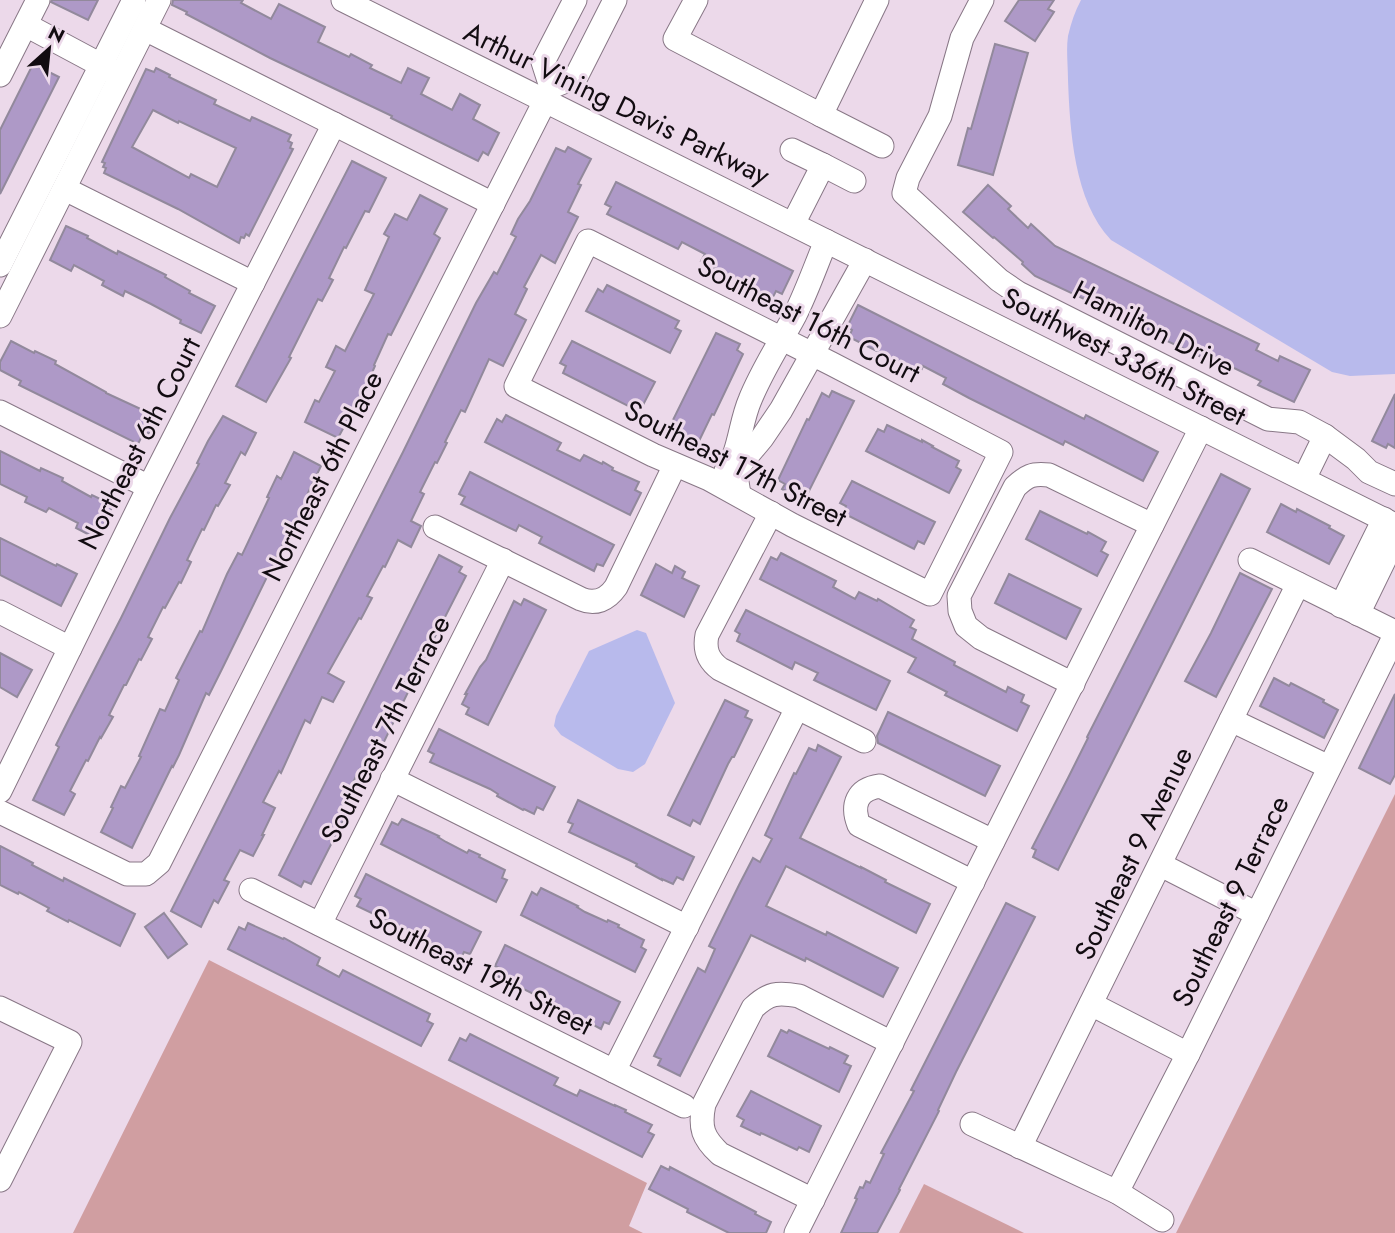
<svg xmlns="http://www.w3.org/2000/svg" width="1395" height="1233" font-family="Jost,sans-serif">
  <style>
    .green { fill: #d09ea1 }
    .water { fill: #b8baec }
    .building { fill: #ae99c7; stroke: #92899c; stroke-width: 2; fill-rule: evenodd }
    .lines { fill: none; stroke-linecap: round; stroke-linejoin: round }
    .minor-casing { stroke: #887786; stroke-width: 25 }
    .minor { stroke: #fff; stroke-width: 23 }
    .labels { text-anchor: middle; stroke-width: 6; stroke-linejoin: round; paint-order: stroke }
    .street-label { font-size: 28px; fill: #120c11; stroke: #ecd9ea }
  </style>
  <rect width="100%" height="100%" fill="#ecd9ea"/>
  <g class="green">
    <path d="M1395,794V1233H1176Z"/>
    <path d="M209,960L647,1183L629,1226L643,1233H73Z"/>
    <path d="M924,1184L1024,1233H899Z"/>
  </g>
  <g class="water">
    <path d="M1081,0H1395V374L1350,376L1332,372L1111,240C1074,201 1070,131 1068,80C1068,65 1066,50 1068,36C1071,23 1075,11 1081,0Z"/>
    <path d="M637,630L646,633L675,703L645,764L633,772L618,769L561,735L554,726L556,716L589,651Z"/>
  </g>
  <g class="building">
    <path d="M52,0H98L88,20L51,2Z"/>
    <path d="M173,0H243L241,3L271,19L279,4L325,27L318,42L349,57L351,54L372,65L370,68L401,83L408,68L429,78L421,94L452,110L460,94L480,105L473,119L499,133L488,155L483,152L478,161L391,118L392,116L270,58L186,14L187,12L172,5Z"/>
    <path d="M1019,0H1054L1048,9L1054,12L1035,41L1005,21Z"/>
    <path d="M995,44L1028,53L993,175L958,165L968,128L971,129Z"/>
    <path d="M33,64L59,77L0,194V130Z"/>
    <path d="M156,68L170,75L169,77L216,100L214,104L250,121L252,117L291,135L288,141L292,143L290,148L293,149L249,236L246,234L244,238L241,237L239,243L178,209L104,173L106,168L103,167L105,163L102,162L146,69L154,72ZM153,110L178,123L179,121L236,148L217,187L191,174L189,178L132,147Z"/>
    <path d="M568,147L591,159L578,184L581,185L568,212L578,217L555,263L541,255L524,287L527,289L515,314L526,320L503,366L489,359L465,412L461,410L445,442L447,443L437,463L435,462L420,492L424,494L411,521L421,526L411,547L398,540L385,567L383,566L367,596L372,598L361,619L359,618L328,673L344,682L333,702L322,697L310,723L305,720L281,773L279,771L263,802L275,808L262,835H264L253,856L240,850L224,880L229,882L218,903L214,900L201,927L171,911L403,452L476,303L494,272L497,274L516,237L511,234L518,219L530,201L556,148L565,152Z"/>
    <path d="M352,161L386,178L369,212L365,211L346,248L344,247L329,278L333,280L322,301L318,299L289,357L291,358L266,402L236,386Z"/>
    <path d="M616,182L793,271L782,294L776,291L773,297L762,293L701,261L705,254L682,242L678,249L607,214L611,207L605,204Z"/>
    <path d="M988,185L1011,206L1008,209L1028,228L1031,224L1055,246L1259,344L1256,350L1278,361L1280,356L1310,370L1294,402L1258,385L1261,381L1230,366L1229,370L1144,330L1143,332L1130,326L1133,320L1102,305L1101,307L1035,276L1022,264L1023,262L994,237L993,238L963,212Z"/>
    <path d="M420,195L447,209L434,234L440,238L391,335L388,334L374,365L375,366L366,386L338,438L305,422L315,400L319,402L335,371L326,367L336,346L345,351L374,294L365,290L389,237L384,234L395,214L407,220Z"/>
    <path d="M66,226L88,236L87,238L117,254L118,251L166,275L165,277L190,291L189,293L215,306L201,333L180,323L181,320L151,304L125,291L123,296L102,285L104,281L74,265L71,271L50,260Z"/>
    <path d="M607,285L679,321L675,328L681,331L670,353L586,311L598,289L603,292Z"/>
    <path d="M858,305L1084,419L1086,415L1158,452L1143,481L1065,441L1063,445L969,398L943,384L946,378L923,366L920,373L849,337L852,330L847,327Z"/>
    <path d="M716,333L740,344L737,350L743,354L714,415L712,414L699,441L692,437L689,443L667,432Z"/>
    <path d="M11,341L34,353L35,351L56,361L55,364L106,392V393L158,417L149,434L144,432L138,444L19,385L21,381L0,370V362Z"/>
    <path d="M572,341L655,382L643,405L637,402L634,409L563,373L566,366L560,363Z"/>
    <path d="M832,391L854,401L804,501L782,489L785,484L778,480L807,419L809,420L822,393L829,397Z"/>
    <path d="M1395,394V448L1388,444L1386,448L1372,441Z"/>
    <path d="M506,415L561,443L557,450L580,461L584,455L602,464L603,462L613,468L612,470L639,482L635,490L641,493L630,515L485,442L497,419L502,422Z"/>
    <path d="M223,416L256,433L245,455L241,452L225,483L230,485L218,506L216,505L204,530L202,529L187,560L191,562L181,583L179,582L165,608L163,607L148,637L152,639L141,660L139,659L126,685H124L109,715L113,717L101,738L100,737L88,761L86,760L70,791L75,794L64,815L33,800L59,747L56,745L70,717L121,618L170,518L199,464L197,463L208,441Z"/>
    <path d="M887,425L922,442V440L933,446L932,447L959,461L956,467L961,470L949,493L866,451L878,429L884,432Z"/>
    <path d="M0,451L40,471L41,468L63,478L62,481L91,497L92,495L113,505L97,539L76,528L78,523L49,508L46,512L25,502L27,497L0,484Z"/>
    <path d="M294,452L321,466L308,493L311,494L288,539L286,538L222,669L209,695L206,693L179,755L173,767L172,766L132,848L101,832L113,808L111,807L121,786L125,788L141,757L139,756L160,709L165,711L179,680L176,678L200,631L202,632L227,574L238,553L242,555L269,498L267,497L277,476L281,479Z"/>
    <path d="M470,472L614,545L603,566L597,564L594,571L539,543L542,537L519,525L516,531L461,504L465,497L459,494Z"/>
    <path d="M1221,474L1250,489L1058,870L1033,857L1036,850L1032,848L1068,778L1088,738L1087,737Z"/>
    <path d="M852,481L935,522L924,544L918,541L914,549L843,513L846,506L840,503Z"/>
    <path d="M1281,504L1296,512L1297,509L1330,526L1329,528L1344,536L1329,564L1267,532Z"/>
    <path d="M1040,511L1087,534L1088,532L1106,542L1101,551L1108,555L1097,576L1026,539Z"/>
    <path d="M0,538L56,566L57,564L77,574L61,606L0,575Z"/>
    <path d="M781,553L836,581L833,587L855,599L859,592L877,601L878,599L914,620L910,627L916,630L912,639L955,662L954,665L1006,692L1008,687L1024,695L1021,702L1029,706L1017,731L945,695L947,692L908,672L916,658L760,579L771,557L777,560Z"/>
    <path d="M439,555L462,567L459,572L466,576L421,664L415,661L404,683L411,686L381,748L379,747L366,774L359,770L348,793L355,797L311,884L304,881L301,887L279,875Z"/>
    <path d="M656,564L672,573L675,566L685,572L682,578L699,586L684,617L641,595Z"/>
    <path d="M1240,573L1272,589L1216,697L1185,681L1211,633Z"/>
    <path d="M1009,574L1081,609L1066,639L995,603Z"/>
    <path d="M524,599L546,610L488,725L466,714L469,708L462,704L467,694H465L480,667L486,660L514,601L521,605Z"/>
    <path d="M746,610L890,681L876,710L814,680L818,673L795,662L792,669L737,641L740,634L735,631Z"/>
    <path d="M0,653L32,670L17,697L0,687Z"/>
    <path d="M1274,678L1289,686L1291,683L1324,700L1323,702L1338,710L1324,738L1260,706Z"/>
    <path d="M1395,694V775L1390,784L1359,768Z"/>
    <path d="M725,700L748,711L745,717L752,720L734,757H732L728,764L700,824L693,820L690,826L668,815Z"/>
    <path d="M888,712L1000,766L985,796L878,743L877,736Z"/>
    <path d="M439,729L555,787L543,810L537,807L534,814L524,809L523,810L497,796L498,794L490,789L430,762L434,754L428,751Z"/>
    <path d="M818,745L841,757L800,838L861,868V867L886,880L885,882L930,904L916,933L786,866L766,906L826,935L827,932L898,968L883,997L806,958L805,961L751,935L680,1076L658,1065L661,1059L654,1056L698,968L705,972L715,949L709,946L739,885L753,858L760,862L772,839L765,835L794,773L796,774L809,748L816,751Z"/>
    <path d="M578,800L694,857L683,880L677,877L673,884L662,879V880L636,866L637,864L629,860L569,832L573,824L568,822Z"/>
    <path d="M402,819L439,836L438,837L446,842L467,853L469,850L480,855L479,857L505,870L502,878L507,880L496,902L381,844L392,822L398,825Z"/>
    <path d="M0,846L33,863L32,865L63,881L64,878L135,914L120,946L69,920L68,922L47,911L49,908L19,892L18,894L0,885Z"/>
    <path d="M366,874L481,932L470,954L464,952L461,958L424,940L416,934L357,906L361,899L355,896Z"/>
    <path d="M541,888L578,906L577,907L585,912L607,922L608,920L619,925L618,927L644,940L641,947L646,950L635,972L521,915L532,892L537,895Z"/>
    <path d="M1006,903L1035,917L956,1072L938,1110L939,1111L899,1189L900,1190L877,1233H841L857,1199L855,1198L860,1187L863,1188L866,1181L870,1183L884,1154L881,1153L914,1091L911,1090Z"/>
    <path d="M164,913L187,944L168,958L145,927Z"/>
    <path d="M248,923L283,939L284,938L320,958L317,965L339,977L343,970L430,1014L427,1021L433,1024L421,1046L228,949L239,927L245,930Z"/>
    <path d="M505,945L620,1002L609,1024L604,1022L601,1029L590,1023L589,1025L556,1005L497,976L501,969L495,966Z"/>
    <path d="M781,1030L787,1033L789,1030L829,1049L830,1047L848,1056L844,1063L851,1066L839,1092L768,1056Z"/>
    <path d="M470,1034L558,1078L554,1085L577,1096L580,1090L615,1106V1105L626,1110L625,1112L652,1125L648,1132L654,1135L642,1157L449,1060L460,1038L466,1041Z"/>
    <path d="M751,1091L821,1126L809,1152L799,1147L797,1150L761,1133L760,1135L741,1126L744,1120L737,1116Z"/>
    <path d="M661,1166L669,1170L670,1167L756,1212L755,1214L771,1222L766,1233H729L687,1212L688,1209L649,1189Z"/>
  </g>
  <g class="lines">
    <g class="minor-casing">
      <g id="minor">
        <path d="M343,0L1395,525"/>
        <path d="M696,0L675,39L821,115L877,0"/>
        <path d="M982,0L962,38L940,116L908,178L904,193L999,280L1018,293L1268,419L1299,422L1325,436L1356,459L1369,472L1395,484"/>
        <path d="M26,25L112,71"/>
        <path d="M145,29L493,204"/>
        <path d="M0,75L38,0"/>
        <path d="M551,87L576,77L615,0"/>
        <path d="M821,115L882,146"/>
        <path d="M792,150L823,165L793,224"/>
        <path d="M823,165L854,181"/>
        <path d="M65,189L253,283"/>
        <path d="M588,241L832,364L1001,452L930,594L792,525L709,479L653,455L516,386Z"/>
        <path d="M0,265L134,0"/>
        <path d="M0,316L159,0"/>
        <path d="M0,412L149,487"/>
        <path d="M726,471C740,451 740,423 750,400C762,370 780,343 795,315C807,291 816,265 826,241"/>
        <path d="M1304,479L1325,436"/>
        <path d="M739,494L736,476L741,463L762,438L781,410L865,260"/>
        <path d="M771,513L707,635C704,650 708,660 720,669L864,741"/>
        <path d="M435,527L581,599C595,605 607,600 616,587L675,465"/>
        <path d="M1250,560L1395,632"/>
        <path d="M1341,606L1384,519"/>
        <path d="M0,612L70,648"/>
        <path d="M1358,614L1395,538"/>
        <path d="M1073,684L981,638L966,626L960,611L959,596L1015,487C1027,476 1032,473 1049,475L1152,525"/>
        <path d="M1231,720L1329,767"/>
        <path d="M392,779L687,927"/>
        <path d="M0,791L149,487L334,124"/>
        <path d="M0,812L127,874H146L159,863L545,101L551,87L543,62L575,0"/>
        <path d="M1161,865L1257,914"/>
        <path d="M973,882L859,825C851,805 857,789 880,786L993,841"/>
        <path d="M251,890L684,1106"/>
        <path d="M320,924L503,560"/>
        <path d="M1091,1004L1188,1054"/>
        <path d="M0,1008L70,1042L0,1180"/>
        <path d="M614,1071L797,708"/>
        <path d="M972,1124L1117,1192L1162,1220"/>
        <path d="M1020,1147L1298,584"/>
        <path d="M1117,1192L1188,1054L1395,635"/>
        <path d="M813,1200L720,1154C703,1138 699,1128 704,1104L753,1008C769,993 777,992 799,996L892,1043"/>
        <path d="M796,1233L1201,428"/>
      </g>
    </g>
    <use href="#minor" class="minor"/>
  </g>
  <g class="labels">
    <g class="street-label">
      <text transform="translate(617 103) rotate(26)" y="10">Arthur Vining Davis Parkway</text>
      <text transform="translate(809 319) rotate(27)" y="10">Southeast 16th Court</text>
      <text transform="translate(1154 328) rotate(27)" y="10">Hamilton Drive</text>
      <text transform="translate(1124 356) rotate(27)" y="10">Southwest 336th Street</text>
      <text transform="translate(139 443) rotate(-63)" y="10">Northeast 6th Court</text>
      <text transform="translate(736 463) rotate(27)" y="10">Southeast 17th Street</text>
      <text transform="translate(322 476) rotate(-63)" y="10">Northeast 6th Place</text>
      <text transform="translate(385 729) rotate(-63)" y="10">Southeast 7th Terrace</text>
      <text transform="translate(1133 853) rotate(-64)" y="10">Southeast 9 Avenue</text>
      <text transform="translate(1230 901) rotate(-64)" y="10">Southeast 9 Terrace</text>
      <text transform="translate(481 971) rotate(27)" y="10">Southeast 19th Street</text>
    </g>
  </g>
  <g transform="translate(49 49) rotate(27)" stroke="#ecd9ea" stroke-width="5" paint-order="stroke">
  <path d="M0-5L12 26L0 18L-12 26Z" fill="#120c11"/>
  <text y="-10" font-size="19" font-weight="bold" text-anchor="middle" fill="#120c11">N</text>
  </g>
</svg>
